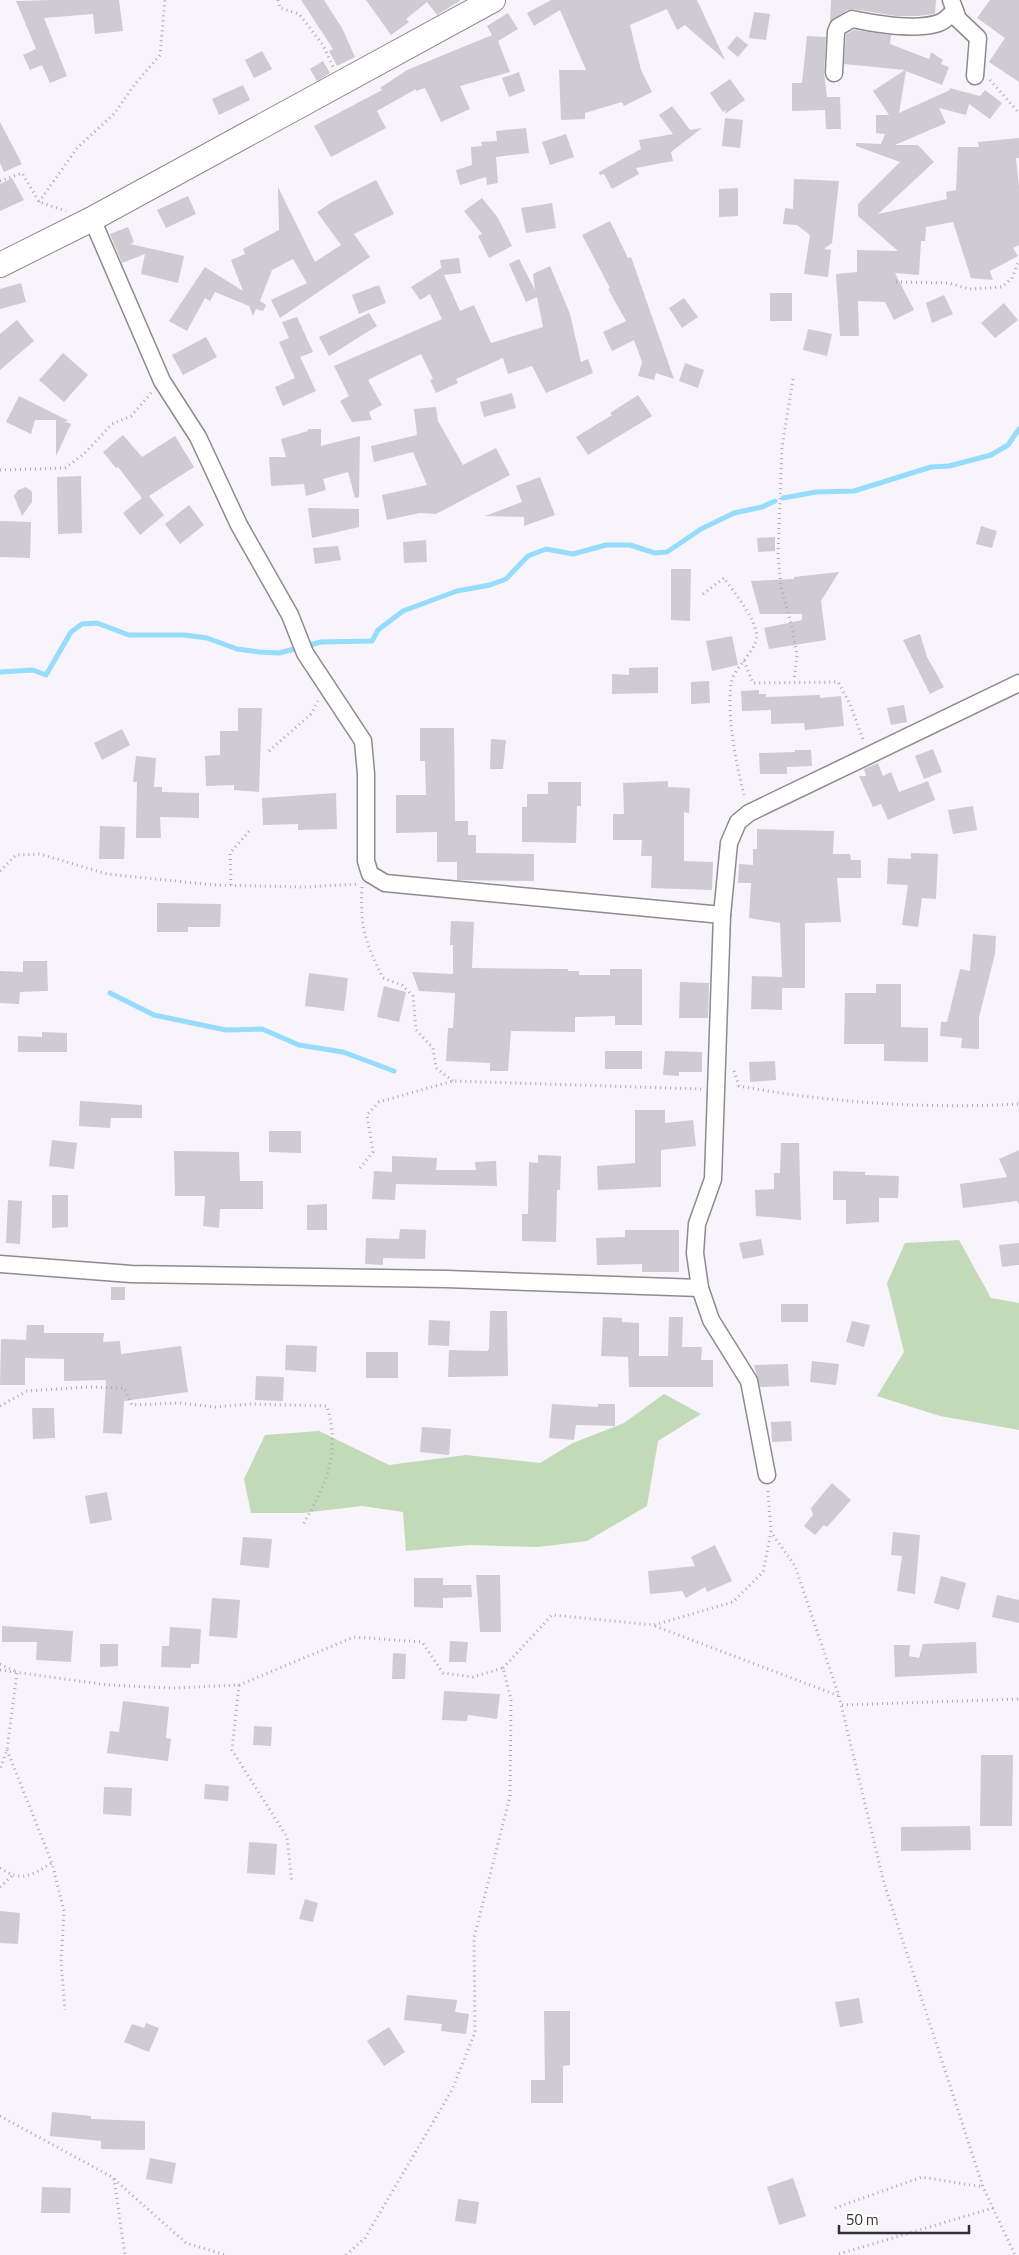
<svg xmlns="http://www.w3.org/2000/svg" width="1019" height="2255" font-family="'Titillium Web',sans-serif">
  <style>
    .green { fill: #c2dab7 }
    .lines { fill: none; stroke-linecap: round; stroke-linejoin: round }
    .stream { stroke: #96dcfc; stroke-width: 5 }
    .building { fill: #cecbd3 }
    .street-casing { stroke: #8d8a90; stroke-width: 19 }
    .secondary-casing { stroke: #8d8a90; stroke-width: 26 }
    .path { stroke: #aeacb1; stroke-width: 3; stroke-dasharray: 1 4; stroke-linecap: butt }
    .street { stroke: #fff; stroke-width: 16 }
    .secondary { stroke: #fff; stroke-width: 24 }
  </style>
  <rect width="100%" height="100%" fill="#f7f4fb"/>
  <g class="green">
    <path d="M959,1240L991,1298L1019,1303V1430L940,1416L877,1396L904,1352L887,1283L905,1243Z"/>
    <path d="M664,1394L701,1414L658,1441L647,1506L587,1541L538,1547L469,1545L406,1551L403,1512L362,1506L302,1513H251L244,1479L265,1435L319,1431L389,1465L466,1455L540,1463L573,1443L624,1423Z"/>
  </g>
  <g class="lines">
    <g class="stream">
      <path d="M783,498L816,492L854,491L931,467L949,466L991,455L1008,445L1019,429"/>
      <path d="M0,672L33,670L46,675L71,632L82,624L97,623L129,635H184L207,638L237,649L259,652L279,653L321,642L372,641L378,630L403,611L457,591L490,585L506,579L528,556L546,549L573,554L606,545H630L655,553L667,552L701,529L734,513L762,507L775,501"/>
      <path d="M110,993L154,1015L226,1030L262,1029L299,1045L343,1052L394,1071"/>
    </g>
  </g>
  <g class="building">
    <path d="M52,0H119L123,31L95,34L93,14L44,18L67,76L50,83L42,65L30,70L23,55L36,49L16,1Z"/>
    <path d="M301,0H324L342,28L355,57L337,66L329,51L333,49Z"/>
    <path d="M366,0H461L437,15L427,2L406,19L409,22L391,35Z"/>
    <path d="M551,0H697L725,60L685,25L677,30L667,9L630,25L641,70L652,92L624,106L622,102L585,113V119L561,120L559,70H586L560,10L534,26L527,13Z"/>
    <path d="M831,0H936L935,14L918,16H896L853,9L847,10L830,22Z"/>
    <path d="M990,0H1019V82L989,62L1005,38L977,18Z"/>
    <path d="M754,12L770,14L766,40L749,38Z"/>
    <path d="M508,13L518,29L498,41L510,72L460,86L470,109L441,122L425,88L416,91V89L377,111L386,128L331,157L314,126L382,90L380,88L407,70L492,35L487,26Z"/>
    <path d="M854,30L891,35L890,44L929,59L931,52L943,60L941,64L949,67L942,85L906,71L899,113L950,90L949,88L980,96L985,90L1002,103L990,119L969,104L966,115L939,108L946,123L895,145H918L934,162L878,214L947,199L946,192L956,190L958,147H979L978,142L1019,138V158H1016L1019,187V245L1013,248L1018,256L990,271L993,280L971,278L953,222L926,227L925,241H921L919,275L895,273L914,310L894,320L885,302L858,301L859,336H840L836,274L857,272V250L898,251L858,216V204L900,162L856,146V143L881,144L885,134L876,133V115H889L873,91L905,70L844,64L846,34Z"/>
    <path d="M737,36L748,45L738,57L727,48Z"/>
    <path d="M807,36L826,37L824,73L827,97H840L841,129H826L825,110L792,111V83H802Z"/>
    <path d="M262,51L272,69L254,78L245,60Z"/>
    <path d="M323,61L330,73L317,81L310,69Z"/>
    <path d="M519,72L525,91L509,97L502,78Z"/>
    <path d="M730,79L745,100L725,114L726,110L723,112L710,93Z"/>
    <path d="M243,85L250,100L219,115L212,99Z"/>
    <path d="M672,106L690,130L702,128L671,152L673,161L636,168L639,174L612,189L604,174L600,175L599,172L641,149L639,140L673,134L659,115Z"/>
    <path d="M725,118L743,120L740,148L722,146Z"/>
    <path d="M0,122L22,164L4,172L0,163Z"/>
    <path d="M526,128L529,153L496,157L498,183L487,185L486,177L460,185L456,170L472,165L471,147L482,146L481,142L497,141L496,131Z"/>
    <path d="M566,134L574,157L550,165L542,142Z"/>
    <path d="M12,178L24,200L0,211V184Z"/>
    <path d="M794,179L839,181L832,243L824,249L831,250L828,277L804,274L810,235L797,225L783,224L785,208L793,209Z"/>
    <path d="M376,180L394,214L354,234L370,257L280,318L271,300L307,283L293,259L272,270L260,301L266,305L263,311L256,309L253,316L249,306L215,292L210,301L205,298L187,331L169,321L205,267L243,291L231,260L245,254L243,249L279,230L278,187L315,262L341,245L317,212L332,202Z"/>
    <path d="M738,188V216L719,217V189Z"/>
    <path d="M188,196L196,214L166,228L157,210Z"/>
    <path d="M482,198L498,218L512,246L489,258L478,236L482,234L464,211Z"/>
    <path d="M552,203L556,228L526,233L521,208Z"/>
    <path d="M610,221L628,258L631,257L674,379L656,373L654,380L638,376L642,362L634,340L612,351L603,332L626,321L608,289L610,288L582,235Z"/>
    <path d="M128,227L134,242L130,244L184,256L178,283L141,274L145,254L122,263L110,234Z"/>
    <path d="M459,258L461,273L444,275L460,311L474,305L491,343L543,327L537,297L526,302L509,264L519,259L535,290L533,274L550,266L570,314L581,362L588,359L593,373L546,393L532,366L508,374L503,358L456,379L458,383L436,393L430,380L433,379L421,354L368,380L382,405L369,412L372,420L352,422L340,401L349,396L334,366L442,319L430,294L420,300L411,287L441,268L442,272L440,260Z"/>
    <path d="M21,283L26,302L0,309V289Z"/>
    <path d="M379,285L386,303L359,314L352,295Z"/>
    <rect x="770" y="293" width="22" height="28"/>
    <path d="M944,295L953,314L932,323L926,303Z"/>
    <path d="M684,298L698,317L682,328L669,308Z"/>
    <path d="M1004,303L1018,320L995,338L981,323Z"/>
    <path d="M369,313L377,326L329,356L319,337Z"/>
    <path d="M297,317L313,352L300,357L316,391L283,406L275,387L295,378L279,342L289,338L282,322Z"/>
    <path d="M17,320L34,341L0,370V334Z"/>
    <path d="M808,329L832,334L827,356L803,350Z"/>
    <path d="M206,337L217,357L183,375L172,355Z"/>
    <path d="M63,353L88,375L64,402L39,380Z"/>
    <path d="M685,363L704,370L698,388L679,381Z"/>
    <path d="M512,393L516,408L484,417L480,402Z"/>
    <path d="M638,395L652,416L588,455L576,437L612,415L610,413Z"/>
    <path d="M19,396L69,421H64L71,424L56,456V420H35L31,434L6,422Z"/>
    <path d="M436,407L438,421L463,465L496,448L510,475L436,514L420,513L387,520L382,495L427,485L413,452L374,462L371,446L417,435L414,409Z"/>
    <path d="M308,429H321V446L360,436L359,497L355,498L348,472L323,479L326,490L306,496L304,484L271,486L269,457H286L281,439L308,431Z"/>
    <path d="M123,435L142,457L175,436L194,467L149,496L164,515L140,535L123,513L142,498L118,467L116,468L103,452Z"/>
    <path d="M81,476L82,533L58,534L57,477Z"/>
    <path d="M540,477L555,515L524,526V517L485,516L522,502L516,486Z"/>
    <path d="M26,487L32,492V502L22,516L14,496L18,490Z"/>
    <path d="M189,505L204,525L180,544L165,524Z"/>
    <path d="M308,508L359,509V527L312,538Z"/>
    <path d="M0,521L31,522L30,558L0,557Z"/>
    <path d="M981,526L997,531L992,548L976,544Z"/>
    <path d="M775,537V551L758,552L757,538Z"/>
    <path d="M426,540L427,562L404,563L403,542Z"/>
    <path d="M338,546L341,560L315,564L313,548Z"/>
    <path d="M671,569H691L690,621L671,620Z"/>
    <path d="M839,572L821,601L826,640L769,649L764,628L802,620V614H760L751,581L794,579V577Z"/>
    <path d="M920,634L927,657L944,687L930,694L903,640Z"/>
    <path d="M732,636L738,665L712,671L706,641Z"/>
    <path d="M658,667V693L612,694V674L629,675V668Z"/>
    <path d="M709,681L710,703L691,704V682Z"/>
    <path d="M759,690V694H766V697L820,695V698L841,696L844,726L805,730L804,723L771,724V710L742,711L741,691Z"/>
    <path d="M904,705L907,722L891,725L887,708Z"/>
    <path d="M238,708H262L259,792L234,790V785L206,786L205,756L220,755V731H238Z"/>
    <path d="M420,728H454L455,821H468V835H476V853L534,854V881L457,880V862H437V832L396,833V795H426L425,761H420Z"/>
    <path d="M122,729L130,745L102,760L94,743Z"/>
    <path d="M491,739L506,740L503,769H490Z"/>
    <path d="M933,749L942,772L924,779L915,756Z"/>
    <path d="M795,750H811L812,766L787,767V774H760L759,753L795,752Z"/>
    <path d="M136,756L156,758L154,787H162V792L199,793V818L160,817L161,838H136L137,782H133Z"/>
    <path d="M878,763L883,776L891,772L899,792L928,781L935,800L888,820L881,804L873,807L859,776H866L864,769Z"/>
    <path d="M668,781V787L690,788L689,813L684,812V861L713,862L712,890L651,888L652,856H641L642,840H613V814H624L623,783Z"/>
    <path d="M548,782H581V806H577L576,843L522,842V807H527V794H548Z"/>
    <path d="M336,793L337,829L298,830V824L263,825L262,798Z"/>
    <path d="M973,806L977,830L953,834L948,810Z"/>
    <path d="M100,826L125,827L124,859H99Z"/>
    <path d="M757,829L834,831L833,854H850L851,860H861V878H837L841,922L805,923V988H782V1010L751,1009L752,976L782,977L780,923L749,918L751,883H738L739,864L753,865V849H757Z"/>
    <path d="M911,853L938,854L936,899L922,898L918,927L902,925L908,885L887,884L888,858L911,859Z"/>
    <path d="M157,903L221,904L220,927H188V932H157Z"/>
    <path d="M451,921L474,922L472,968L568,969V971H579V975H610V969H642V1025H615V1016L575,1017V1032L511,1031L508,1071H490V1063L446,1061L448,1028H453L455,993L419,991L412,972L453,974V945H450Z"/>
    <path d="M973,934L996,936L995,954L979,1017V1049L961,1048L962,1038L940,1036L941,1022H947L960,969L970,971Z"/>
    <path d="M23,961H47L48,991L20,992L19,1004L0,1003V971L23,972Z"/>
    <path d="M309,973L348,978L344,1011L305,1006Z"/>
    <path d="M680,982L709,983L708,1018H679Z"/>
    <path d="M876,984H901V1027L928,1028V1062L884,1061V1044H844L845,993H876Z"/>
    <path d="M384,986L406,992L399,1022L377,1017Z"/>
    <path d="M42,1032L67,1033V1052H18V1036L42,1037Z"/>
    <rect x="605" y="1051" width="37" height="18"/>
    <path d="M665,1051L702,1052V1072H679V1076L663,1075Z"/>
    <path d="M775,1061L776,1080L750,1082L749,1062Z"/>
    <path d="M80,1101L142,1105V1118H111L110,1128L79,1126Z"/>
    <path d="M635,1110H665V1123L693,1120L696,1146L661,1150V1187L598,1190L597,1166L635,1163Z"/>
    <path d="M269,1131H301V1153L269,1152Z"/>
    <path d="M52,1140L77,1143L74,1169L49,1166Z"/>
    <path d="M781,1143H799L801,1220L756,1216L755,1190L774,1189V1173H780Z"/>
    <path d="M1019,1150V1205L1017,1201L963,1208L960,1184L1007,1177L999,1159Z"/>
    <path d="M174,1151L239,1152L240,1181H263V1209H220L219,1228L203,1226L205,1196H175Z"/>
    <path d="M538,1155L561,1156L560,1190H557L556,1242L522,1241V1214H528L529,1162L538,1163Z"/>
    <path d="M392,1156L437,1158L436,1170H476L475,1162L496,1161L497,1186L396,1184L395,1200L372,1199L374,1171L392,1172Z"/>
    <path d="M833,1171L865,1172V1175L899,1176L898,1198H879V1222L846,1224V1200H833Z"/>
    <path d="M52,1195H68V1227L52,1228Z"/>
    <path d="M8,1200L22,1201L20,1244L6,1243Z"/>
    <path d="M327,1204V1230H307V1205Z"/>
    <path d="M400,1229L426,1230L425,1259L383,1258V1265L365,1264L366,1238L399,1239Z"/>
    <path d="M625,1230H679V1272H642V1264L597,1265L596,1238L625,1237Z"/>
    <path d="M761,1239L764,1255L743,1259L739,1243Z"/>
    <path d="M1019,1243V1265L1002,1267L999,1245Z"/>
    <rect x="111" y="1287" width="14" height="13"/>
    <rect x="781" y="1304" width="27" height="18"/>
    <path d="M490,1311H507L508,1376L448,1377L449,1350L487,1351L489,1349Z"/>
    <path d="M603,1317L622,1318V1322L639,1323V1356H668L669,1317H683L682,1347H702L701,1360H713V1387H629L628,1357L601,1356Z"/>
    <path d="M429,1320L450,1321L449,1346L428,1345Z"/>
    <path d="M852,1321L870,1325L864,1347L846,1342Z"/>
    <path d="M27,1325H44V1333H104L103,1342L120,1341L121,1354L181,1346L188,1392L124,1401L122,1434L103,1433L106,1380L64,1381V1359L25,1358V1385H0L1,1339L26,1340Z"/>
    <path d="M286,1345L317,1346L316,1372L285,1370Z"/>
    <rect x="366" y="1352" width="32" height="26"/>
    <path d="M812,1361L839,1364L836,1385L810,1382Z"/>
    <path d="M788,1364L789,1386L760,1387L754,1365Z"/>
    <path d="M256,1376L284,1377L283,1401L255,1400Z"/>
    <path d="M552,1404L598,1407V1404H615V1426L576,1425L574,1440L549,1438Z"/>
    <path d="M32,1408H54L55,1438L33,1439Z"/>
    <path d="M791,1421L792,1441L772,1442L771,1422Z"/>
    <path d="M422,1427L451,1429L449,1455L420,1452Z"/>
    <path d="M832,1483L851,1500L827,1527L824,1525L815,1535L804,1526L813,1515L811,1508Z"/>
    <path d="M107,1492L112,1520L90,1524L85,1496Z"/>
    <path d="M893,1532L920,1535L915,1594L897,1591L902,1556L891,1555Z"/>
    <path d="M243,1537L272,1539L269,1568L240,1565Z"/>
    <path d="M715,1545L732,1581L707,1592L705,1587L686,1598L682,1591L650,1594L648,1571L695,1566L691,1557Z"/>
    <path d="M476,1575H500L501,1632H480Z"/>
    <path d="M941,1576L966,1583L959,1610L934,1603Z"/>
    <path d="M414,1578H443V1585H471L472,1597L443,1598V1608L414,1607Z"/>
    <path d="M997,1595L1019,1600V1623L992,1617Z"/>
    <path d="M212,1598L240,1600L237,1638L209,1636Z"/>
    <path d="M2,1626L73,1631L71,1662L36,1660L37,1642H2Z"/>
    <path d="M170,1627L201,1629L199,1664H191V1668L161,1667L162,1646H169Z"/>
    <path d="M450,1641L468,1642L466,1662H449Z"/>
    <path d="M976,1642L977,1673L895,1677L894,1645H910L909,1656L919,1658L923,1644Z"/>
    <path d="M100,1644H118V1666L100,1667Z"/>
    <path d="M393,1653L406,1654L405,1679H392Z"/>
    <path d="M444,1691L500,1694L497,1719L468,1715L467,1721L442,1720Z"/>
    <path d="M123,1701L169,1707L166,1738L171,1739L168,1761L107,1753L110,1731L119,1732Z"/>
    <path d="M254,1726L272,1727L271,1746L253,1745Z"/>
    <path d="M981,1755H1013L1012,1826H980Z"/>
    <path d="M205,1784L229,1786L228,1801L204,1799Z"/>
    <path d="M104,1787L132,1788L131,1816L103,1814Z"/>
    <path d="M970,1826L971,1850L901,1851V1827Z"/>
    <path d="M249,1842L277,1844L275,1875L247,1873Z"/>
    <path d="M305,1899L318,1903L313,1922L299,1919Z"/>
    <path d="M0,1911L20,1913L18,1944L0,1943Z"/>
    <path d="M407,1995L457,2000L455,2012L469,2014L466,2034L441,2031L442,2024L404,2020Z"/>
    <path d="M859,1998L863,2023L840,2027L835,2002Z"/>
    <path d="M544,2011H570V2065L563,2066V2103H531V2080H545Z"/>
    <path d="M146,2023L159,2028L149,2052L124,2042L132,2024L144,2028Z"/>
    <path d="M389,2027L405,2052L384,2066L367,2041Z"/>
    <path d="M52,2112L91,2116V2119L145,2121V2150L101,2149V2141L50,2136Z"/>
    <path d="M150,2158L176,2163L172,2184L146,2179Z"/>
    <path d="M793,2178L806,2216L779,2225L767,2187Z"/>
    <path d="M42,2187L71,2188L70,2213H41Z"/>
    <path d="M458,2199L479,2202L476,2224L455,2221Z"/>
  </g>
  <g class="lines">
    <g class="street-casing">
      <g id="street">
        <path d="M951,0L958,19L978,38L975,76"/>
        <path d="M834,73L836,32L838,27L852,19C876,24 916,31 939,23C945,21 951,14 955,11"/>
        <path d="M92,219L162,381L198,437L239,525L290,615L305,653L363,741L366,774V861L370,874L385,883L722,915"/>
        <path d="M0,1264L131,1274L446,1279L700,1288"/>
        <path d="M767,1475L749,1381L711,1320L700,1288L695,1253L697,1224L713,1179L722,915L729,843L738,822L749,813L1019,683"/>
      </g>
    </g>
    <g class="secondary-casing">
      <path id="secondary" d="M0,265L92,219L493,0"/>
    </g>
    <g class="path">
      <path d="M278,0L280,8L299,14L323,45L333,67"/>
      <path d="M990,80L1019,113"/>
      <path d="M0,181L22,173L39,202L66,211"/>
      <path d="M39,202L77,148L114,114L135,84L160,55L165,0"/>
      <path d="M896,282L948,283L970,289L1002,287L1012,278L1019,260"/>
      <path d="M793,379L782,447L778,555L781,587L792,628L797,655L794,681"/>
      <path d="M0,470L65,468L84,454L112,424L131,416L152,392"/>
      <path d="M703,594L724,578C735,594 751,612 756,631C761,650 733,666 731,684C727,718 736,765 745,798"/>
      <path d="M744,661L753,683L838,682L850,704L863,740"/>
      <path d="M269,751L311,714L318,701"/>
      <path d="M0,871L16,855L40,854L107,874L214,885L304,887L359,884"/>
      <path d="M231,885L230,853L251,829"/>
      <path d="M362,887C360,929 365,941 383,978L402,985L413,996L416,1030L433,1048L436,1068L453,1081"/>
      <path d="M734,1071L739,1086C831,1103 927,1109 1019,1104"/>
      <path d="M360,1168L373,1152L367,1115L379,1102L453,1081L701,1089"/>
      <path d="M0,1406L27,1391L87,1387L124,1388L132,1405L180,1403L215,1407L251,1404L327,1406C341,1455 326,1483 303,1525"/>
      <path d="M768,1491L771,1532L795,1566L839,1696L884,1883L983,2187L1015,2255"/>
      <path d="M655,1626L839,1696"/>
      <path d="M0,1664L17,1672L7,1750L0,1769"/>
      <path d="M503,1668L552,1615L654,1625L733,1602L763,1572L771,1532"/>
      <path d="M0,1670L108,1685L173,1688L239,1685L354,1637L422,1642L443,1673L473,1677L503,1668L511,1699L510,1796L474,1938L475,2032L452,2090L365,2238L346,2255"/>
      <path d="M239,1685L232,1750L287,1837L292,1883"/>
      <path d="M842,1705L1019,1699"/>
      <path d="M7,1750L52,1863L64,1911L61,1962L65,2010"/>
      <path d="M0,1868C23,1883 31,1875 52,1863"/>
      <path d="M0,1887L12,1876"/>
      <path d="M0,2116L114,2178L125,2255"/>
      <path d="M114,2179L186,2243L226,2255"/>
      <path d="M835,2208L922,2177L983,2187"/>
      <path d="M839,2254L993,2208"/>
    </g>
    <use href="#street" class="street"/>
    <use href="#secondary" class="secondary"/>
  </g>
  <path d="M839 2225v8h130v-8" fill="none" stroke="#323134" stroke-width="2.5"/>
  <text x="846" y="2225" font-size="15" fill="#323134" stroke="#ffffff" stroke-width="4" paint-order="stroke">50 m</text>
</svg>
